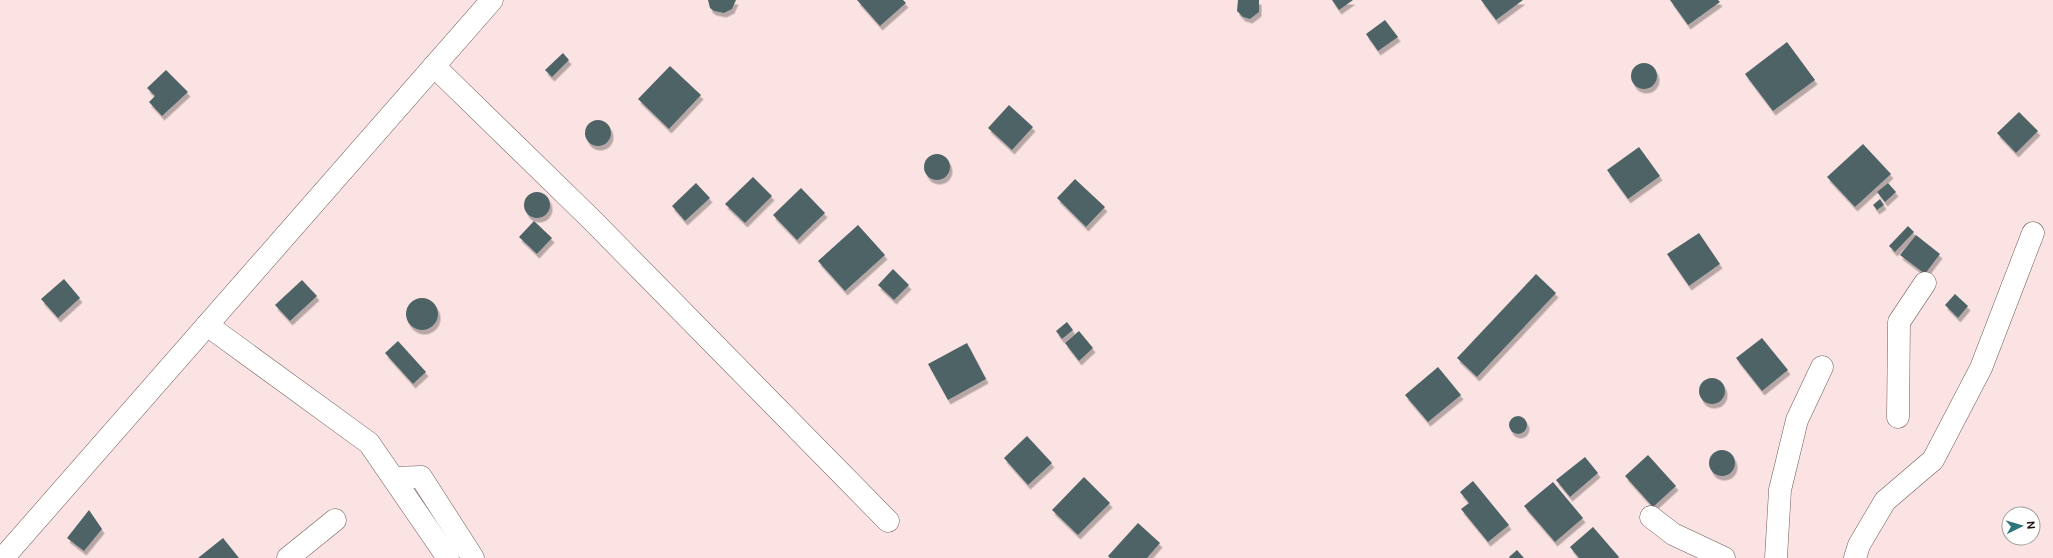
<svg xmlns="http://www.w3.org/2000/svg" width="2053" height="558" font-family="'DM Sans',sans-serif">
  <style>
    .building { fill: #4e6365; filter: url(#shadow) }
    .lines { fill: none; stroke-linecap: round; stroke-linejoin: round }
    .minor-casing { stroke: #6f5c5b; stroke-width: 23 }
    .secondary-casing { stroke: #6f5c5b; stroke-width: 23 }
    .minor { stroke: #fff; stroke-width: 22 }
    .secondary { stroke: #fff; stroke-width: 22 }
  </style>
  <defs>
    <filter id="shadow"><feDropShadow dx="2.5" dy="4.5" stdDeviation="0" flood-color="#0004"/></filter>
  </defs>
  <rect width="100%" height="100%" fill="#fae3e2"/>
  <g class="building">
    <path d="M708,0H736L732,9L724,13L714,11L710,8Z"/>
    <path d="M857,0H903L906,3L880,26Z"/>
    <path d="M1238,0H1259V12L1250,19L1243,17L1237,11Z"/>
    <path d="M1332,0H1353L1339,10Z"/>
    <path d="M1481,0H1523L1496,20Z"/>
    <path d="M1670,0H1718L1720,2L1688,25Z"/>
    <path d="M1385,20L1398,37L1378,51L1366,34Z"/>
    <path d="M1787,42L1815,80L1773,111L1745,74Z"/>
    <path d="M563,53L569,60L552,77L545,70Z"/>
    <circle cx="1644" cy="76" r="13"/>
    <path d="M670,66L701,95L669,129L638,99Z"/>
    <path d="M166,70L188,92L162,116L149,102L155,96L147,88Z"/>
    <path d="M1009,105L1033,127L1012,150L988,128Z"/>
    <path d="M2019,112L2038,131L2016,153L1997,133Z"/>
    <circle cx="598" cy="133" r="13"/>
    <path d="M1863,144L1891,174L1855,207L1827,177Z"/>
    <path d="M1639,147L1660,176L1628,199L1607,170Z"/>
    <circle cx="937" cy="167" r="13"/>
    <path d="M753,177L772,196L745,223L725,204Z"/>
    <path d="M1075,179L1105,207L1086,227L1057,198Z"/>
    <path d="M696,183L710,198L685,221L672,206Z"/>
    <path d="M1888,183L1896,192L1885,202L1877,192Z"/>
    <path d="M801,188L825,213L797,240L773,215Z"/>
    <circle cx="537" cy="205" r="13"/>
    <path d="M1880,199L1884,205L1877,210L1873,205Z"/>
    <path d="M534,221L552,238L537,254L519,237Z"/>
    <path d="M858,225L885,255L845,291L818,261Z"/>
    <path d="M1908,226L1914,232L1895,252L1889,246Z"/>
    <path d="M1699,233L1720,264L1689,286L1667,254Z"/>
    <path d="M1916,235L1940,254L1925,274L1900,255Z"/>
    <path d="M893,269L909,285L894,300L878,285Z"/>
    <path d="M1536,274L1556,293L1477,377L1457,358Z"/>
    <path d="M64,279L80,298L58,318L41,299Z"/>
    <path d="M302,280L317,296L290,321L275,305Z"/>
    <path d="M1955,294L1968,306L1958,318L1945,305Z"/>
    <circle cx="422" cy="314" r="16"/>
    <path d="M1067,322L1073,330L1062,339L1056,331Z"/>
    <path d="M1079,331L1093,348L1079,361L1065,343Z"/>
    <path d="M1762,338L1788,370L1762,391L1736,358Z"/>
    <path d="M398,341L426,372L413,384L385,353Z"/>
    <path d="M967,343L986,379L948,400L928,364Z"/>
    <path d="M1438,367L1461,395L1428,422L1405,395Z"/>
    <circle cx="1712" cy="391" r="13"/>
    <circle cx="1518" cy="425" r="9"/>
    <path d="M1027,436L1052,463L1028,485L1004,458Z"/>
    <circle cx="1722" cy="463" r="13"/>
    <path d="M1648,455L1676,486L1653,507L1625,476Z"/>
    <path d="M1585,457L1598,473L1570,497L1556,480Z"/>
    <path d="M1084,477L1110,503L1078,535L1052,510Z"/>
    <path d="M1473,481L1509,525L1488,542L1461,509L1469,503L1460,492Z"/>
    <path d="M1553,482L1583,518L1555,542L1524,506Z"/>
    <path d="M89,510L102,529L84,551L67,538Z"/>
    <path d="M1138,523L1160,543L1147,558H1110L1108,556Z"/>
    <path d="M1593,527L1619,557L1618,558H1579L1570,547Z"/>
    <path d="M223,538L239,558H198Z"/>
    <path d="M1517,550L1524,558H1510L1509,557Z"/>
  </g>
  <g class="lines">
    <g class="minor-casing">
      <g id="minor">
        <path d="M434,66L592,220L888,521"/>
        <path d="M207,325L369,443L448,558"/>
        <path d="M1898,417L1899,322L1925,283"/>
        <path d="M394,478L421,477L473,558"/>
        <path d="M1651,517L1673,534L1724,558"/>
        <path d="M288,558L335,520"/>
        <path d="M1776,558L1780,490L1797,420L1822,367"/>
        <path d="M1855,558L1859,545L1885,501L1933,460L1981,368L2033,233"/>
      </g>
    </g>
    <g class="secondary-casing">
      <path id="secondary" d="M3,558L492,0"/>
    </g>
    <use href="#minor" class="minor"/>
    <use href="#secondary" class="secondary"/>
  </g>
  <g transform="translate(2021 526) rotate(85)"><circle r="19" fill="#ffffff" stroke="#a3a0a0"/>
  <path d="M0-3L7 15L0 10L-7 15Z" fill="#2c757b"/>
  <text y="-6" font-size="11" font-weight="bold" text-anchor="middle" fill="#191211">N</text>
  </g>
</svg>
